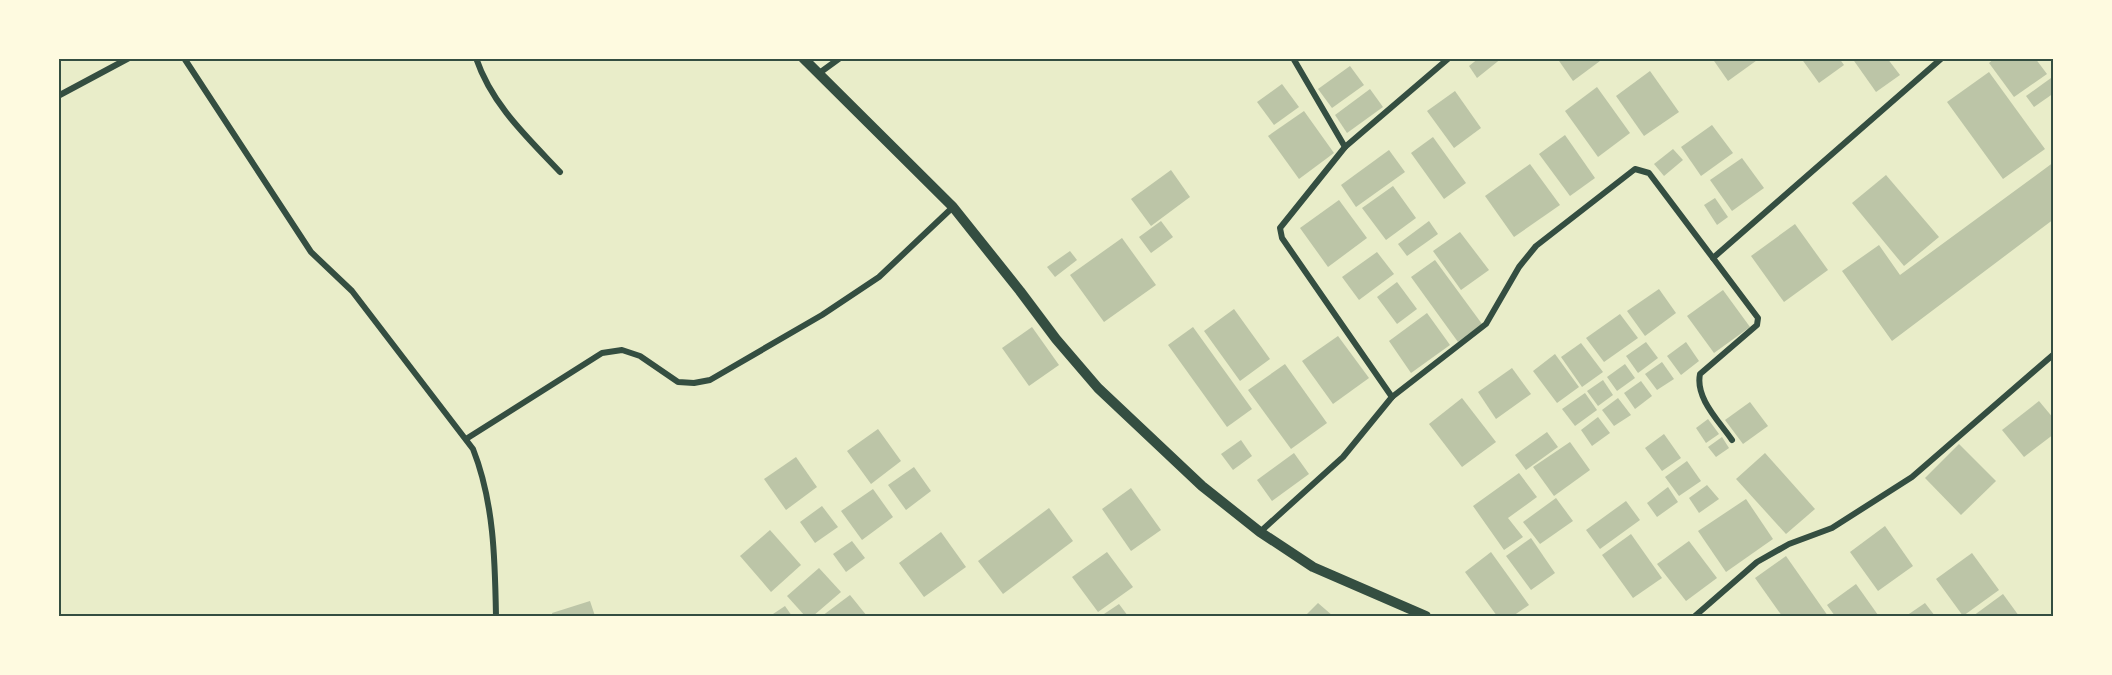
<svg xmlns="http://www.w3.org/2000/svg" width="2112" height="675" font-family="Overpass,sans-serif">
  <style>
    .building { fill: #bcc5a7 }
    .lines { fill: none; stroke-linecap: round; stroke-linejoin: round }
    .minor { stroke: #344e41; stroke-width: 6 }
    .tertiary { stroke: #344e41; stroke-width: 10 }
    .neatline { fill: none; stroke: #344e41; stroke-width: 2 }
  </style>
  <rect width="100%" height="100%" fill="#e9edc9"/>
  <g class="building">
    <path d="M1479,58H1502L1477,78L1469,66Z"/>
    <path d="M1557,58H1604L1573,81Z"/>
    <path d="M1712,58H1760L1728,81Z"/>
    <path d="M1801,58H1839L1844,65L1819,83Z"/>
    <path d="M1852,58H1887L1900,75L1876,92Z"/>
    <path d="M1995,58H2035L2047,74L2014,97L1989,63Z"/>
    <path d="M1350,66L1364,85L1332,108L1318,89Z"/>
    <path d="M1650,71L1679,112L1644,136L1616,96Z"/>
    <path d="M1989,72L2045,149L2003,179L1947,102Z"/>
    <path d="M2051,78L2054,93L2034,107L2026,96Z"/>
    <path d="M1282,84L1299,107L1274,125L1257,102Z"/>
    <path d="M1597,87L1630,133L1598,157L1565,111Z"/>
    <path d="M1370,89L1383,107L1347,133L1335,115Z"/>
    <path d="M1455,91L1481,128L1454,148L1427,111Z"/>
    <path d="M1304,111L1334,153L1299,179L1268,136Z"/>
    <path d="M1712,125L1733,153L1701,176L1681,147Z"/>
    <path d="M1565,135L1595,178L1570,196L1539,154Z"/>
    <path d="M1433,137L1466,183L1444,199L1411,153Z"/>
    <path d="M1673,149L1683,160L1664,176L1654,164Z"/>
    <path d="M1389,150L1405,172L1356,207L1341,185Z"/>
    <path d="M1742,158L1764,188L1732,211L1710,180Z"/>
    <path d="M2054,162V219L1892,341L1842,271L1879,245L1900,275Z"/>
    <path d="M1530,164L1560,205L1514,237L1485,196Z"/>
    <path d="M1171,170L1190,197L1151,226L1131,199Z"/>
    <path d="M1886,175L1939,237L1904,266L1852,203Z"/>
    <path d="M1393,186L1416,218L1386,240L1362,208Z"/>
    <path d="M1715,198L1728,217L1717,225L1704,205Z"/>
    <path d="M1339,200L1367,238L1328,267L1300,228Z"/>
    <path d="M1161,221L1173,237L1151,253L1139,237Z"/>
    <path d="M1429,221L1438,234L1407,256L1398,244Z"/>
    <path d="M1795,224L1828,270L1784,302L1751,256Z"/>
    <path d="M1460,232L1489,270L1461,290L1433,251Z"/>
    <path d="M1122,238L1156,285L1104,322L1070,275Z"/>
    <path d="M1070,251L1077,260L1055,277L1047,267Z"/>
    <path d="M1377,252L1394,274L1359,300L1342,277Z"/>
    <path d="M1435,260L1482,324L1458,342L1411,277Z"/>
    <path d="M1397,282L1417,309L1397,324L1377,297Z"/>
    <path d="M1659,289L1676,313L1645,336L1627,311Z"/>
    <path d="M1723,290L1750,327L1714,353L1687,316Z"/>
    <path d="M1234,309L1270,359L1240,381L1204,331Z"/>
    <path d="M1427,313L1450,345L1411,373L1389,341Z"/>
    <path d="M1620,314L1638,338L1604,362L1586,338Z"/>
    <path d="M1032,327L1059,365L1029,386L1002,348Z"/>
    <path d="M1193,327L1252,409L1227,427L1168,345Z"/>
    <path d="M1338,336L1369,378L1333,404L1302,361Z"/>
    <path d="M1646,342L1658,358L1638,373L1626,356Z"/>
    <path d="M1686,342L1699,361L1681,375L1667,356Z"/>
    <path d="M1581,343L1603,372L1582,387L1561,357Z"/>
    <path d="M1555,354L1579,387L1557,403L1533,371Z"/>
    <path d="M1662,362L1674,379L1657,390L1645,374Z"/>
    <path d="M1285,364L1327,423L1291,449L1248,390Z"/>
    <path d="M1625,364L1635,378L1617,391L1607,377Z"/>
    <path d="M1512,368L1531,394L1496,419L1478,392Z"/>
    <path d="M1603,380L1613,395L1598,406L1587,391Z"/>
    <path d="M1641,381L1652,396L1635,409L1624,393Z"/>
    <path d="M1585,393L1597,410L1575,426L1562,409Z"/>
    <path d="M1462,398L1496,442L1462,467L1429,424Z"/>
    <path d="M1618,398L1631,415L1614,426L1602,410Z"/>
    <path d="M2039,401L2054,419V434L2024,457L2002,430Z"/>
    <path d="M1750,402L1768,426L1743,444L1725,420Z"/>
    <path d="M1598,417L1610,433L1592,446L1581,430Z"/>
    <path d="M1708,419L1719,434L1706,443L1696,428Z"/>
    <path d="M878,429L901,461L871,484L847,451Z"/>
    <path d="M1547,432L1558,447L1526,470L1515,455Z"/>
    <path d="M1664,434L1681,458L1662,471L1645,448Z"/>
    <path d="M1722,437L1729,448L1716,457L1708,447Z"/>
    <path d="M1241,440L1252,456L1233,470L1221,454Z"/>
    <path d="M1570,442L1590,470L1554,496L1533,467Z"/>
    <path d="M1959,444L1996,481L1961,515L1925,478Z"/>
    <path d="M1294,453L1309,474L1272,501L1257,480Z"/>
    <path d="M1765,453L1815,509L1786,534L1736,479Z"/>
    <path d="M796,457L817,487L786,510L764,479Z"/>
    <path d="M1687,461L1701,481L1679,496L1665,477Z"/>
    <path d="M914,467L931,491L906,510L888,485Z"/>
    <path d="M1519,473L1537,497L1508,518L1523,537L1504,550L1473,506Z"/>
    <path d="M1707,485L1719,499L1699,513L1689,498Z"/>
    <path d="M1668,487L1678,502L1657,517L1647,503Z"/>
    <path d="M1131,488L1161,530L1131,551L1102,509Z"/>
    <path d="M873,489L893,517L862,540L841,511Z"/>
    <path d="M1556,498L1573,521L1540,544L1523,522Z"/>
    <path d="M1746,499L1773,539L1726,572L1698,531Z"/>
    <path d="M1626,501L1640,520L1600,549L1586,530Z"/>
    <path d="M822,506L838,527L815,543L800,522Z"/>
    <path d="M1049,508L1073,541L1003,594L978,561Z"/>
    <path d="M1885,526L1913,566L1878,591L1850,552Z"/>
    <path d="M770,530L801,565L771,592L740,556Z"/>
    <path d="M941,532L966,567L924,597L899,563Z"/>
    <path d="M1631,534L1662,578L1633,598L1602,555Z"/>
    <path d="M1531,538L1555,573L1531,590L1506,556Z"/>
    <path d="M852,541L865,558L846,572L833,554Z"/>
    <path d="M1689,541L1717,578L1686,601L1657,564Z"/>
    <path d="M1107,552L1133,587L1098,612L1072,577Z"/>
    <path d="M1491,552L1529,605L1513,616H1497L1465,572Z"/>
    <path d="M1972,553L1999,590L1963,616L1936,579Z"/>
    <path d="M1786,556L1828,616H1782L1755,578Z"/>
    <path d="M819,568L841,592L813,616H805L787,596Z"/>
    <path d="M1856,584L1878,615L1835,616L1827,605Z"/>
    <path d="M2003,594L2019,616H1973Z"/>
    <path d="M850,595L867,616H822Z"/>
    <path d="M590,601L595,616H553L552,613Z"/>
    <path d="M1318,603L1333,616H1305Z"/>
    <path d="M1925,603L1935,616H1906Z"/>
    <path d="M1119,604L1128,616H1101Z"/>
    <path d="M785,606L792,616H770Z"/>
  </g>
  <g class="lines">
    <g class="minor">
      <path d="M184,58L311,252L352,291L473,449C494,502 495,560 496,616"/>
      <path d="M476,58C492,105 527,137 560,172"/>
      <path d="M1293,58L1345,147"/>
      <path d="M818,74L840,58"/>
      <path d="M58,96L129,58"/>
      <path d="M1713,258L1758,318L1757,325L1700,374C1695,398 1719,421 1732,440"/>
      <path d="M1392,397L1282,238L1280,228L1345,147L1449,58"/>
      <path d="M466,439L602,353L622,350L640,356L678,382L694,383L710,380L822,315L879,277L953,207"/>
      <path d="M1260,532L1343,457L1392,397L1486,324L1519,267L1536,246L1635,169L1649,173L1713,258L1942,58"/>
      <path d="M1695,616L1757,562L1789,544L1832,528L1912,477L2054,354"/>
    </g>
    <path class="tertiary" d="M803,58L953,207L1020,291L1056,339L1098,388L1202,486L1260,532L1313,567L1426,616"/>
  </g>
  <rect width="2112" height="675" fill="none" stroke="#fefae0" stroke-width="120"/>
  <rect x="60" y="60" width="1992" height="555" class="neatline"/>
</svg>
